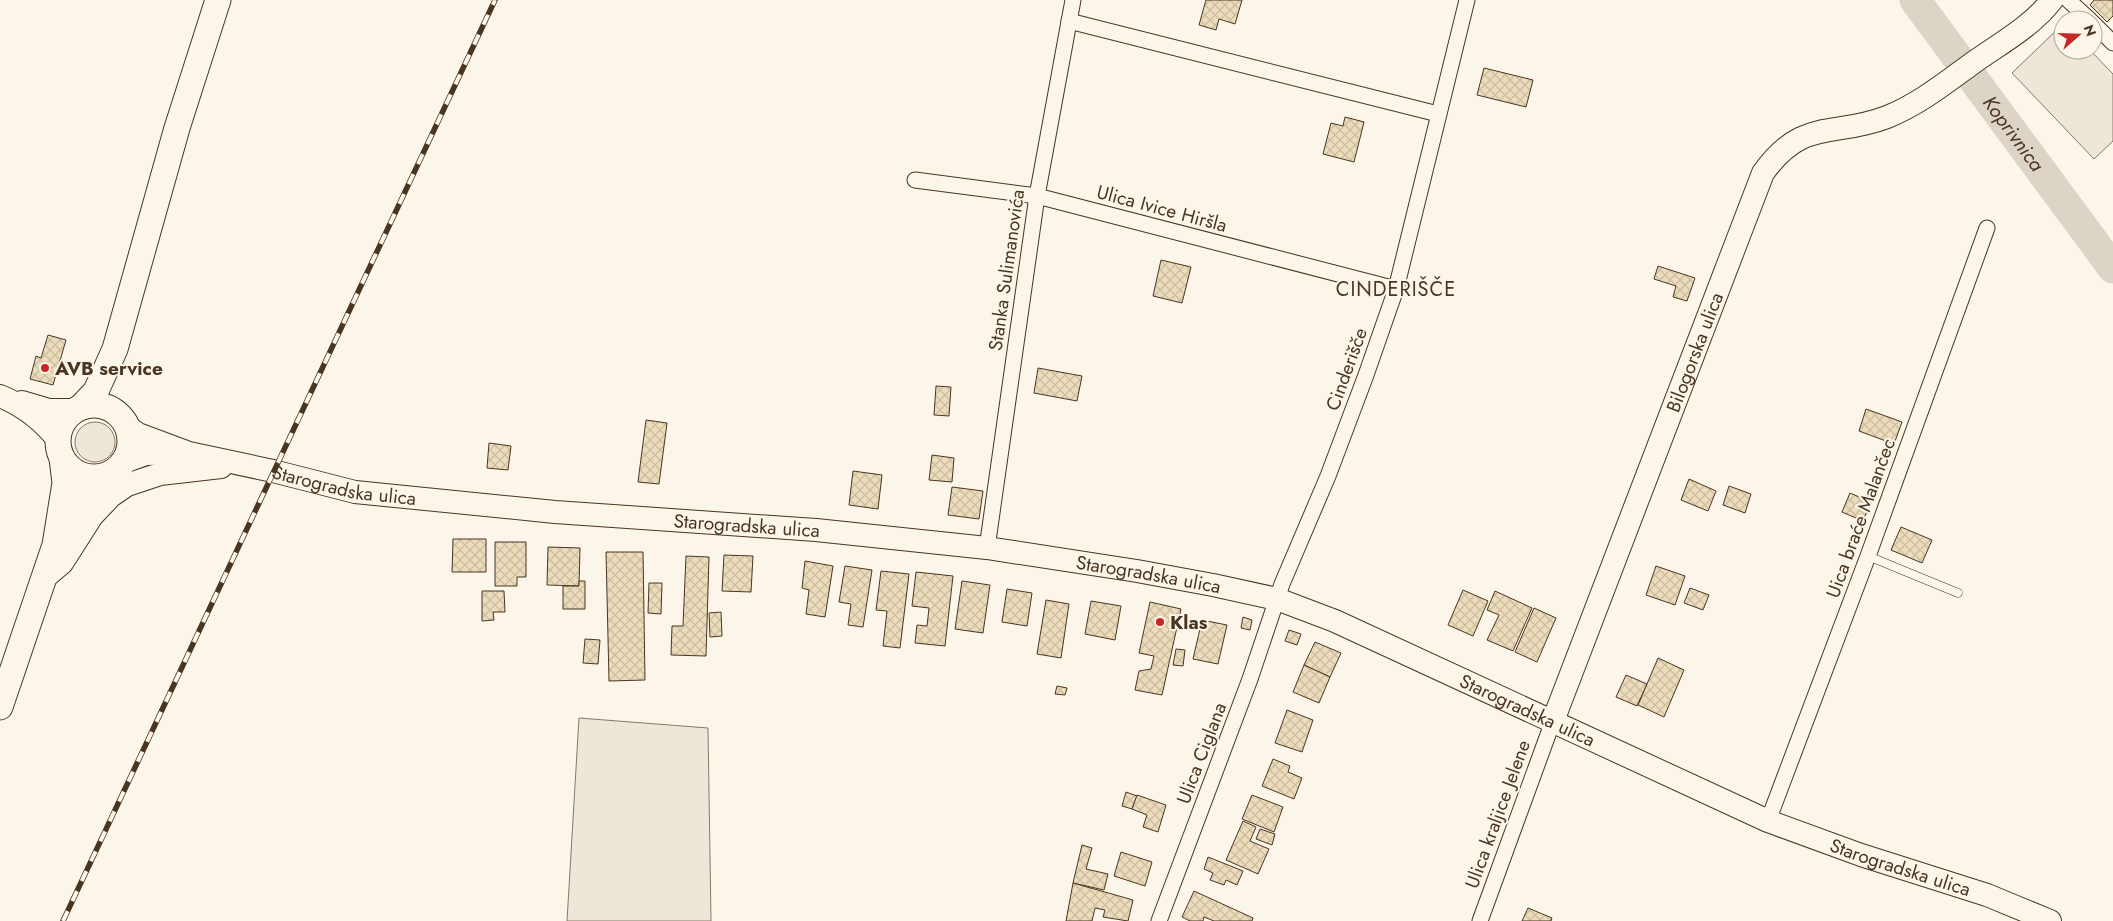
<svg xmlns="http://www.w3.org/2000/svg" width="2113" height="921" font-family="Jost,sans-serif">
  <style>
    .grass { fill: #ede6d9; stroke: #887966 }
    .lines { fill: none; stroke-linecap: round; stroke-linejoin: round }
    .river { stroke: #dcd4c6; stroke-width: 31 }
    .building { fill: url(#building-cross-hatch); stroke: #4a3520 }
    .lane-casing { stroke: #4a3520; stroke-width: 9 }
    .street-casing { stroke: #4a3520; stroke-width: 17 }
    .secondary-casing { stroke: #4a3520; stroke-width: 24 }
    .primary-casing { stroke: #4a3520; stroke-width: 27 }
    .lane { stroke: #fbf6e9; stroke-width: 8 }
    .street { stroke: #fbf6e9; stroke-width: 15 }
    .secondary { stroke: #fbf6e9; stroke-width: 22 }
    .primary { stroke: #fbf6e9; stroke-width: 25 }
    .rail-casing { stroke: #4a3520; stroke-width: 5.5 }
    .rail { stroke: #fbf6e9; stroke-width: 4; stroke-dasharray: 11; stroke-linecap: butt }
    .poi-dot { fill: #c62828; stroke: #fbf6e9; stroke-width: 2 }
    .labels { text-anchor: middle; stroke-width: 4; stroke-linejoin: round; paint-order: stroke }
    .street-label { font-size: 19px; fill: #4a3520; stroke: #fbf6e9 }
    .poi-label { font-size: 19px; font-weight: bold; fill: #4a3520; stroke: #fbf6e9; text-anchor: start }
    .water-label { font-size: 20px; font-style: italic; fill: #4a3520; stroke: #fbf6e9 }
    .neighbourhood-label { font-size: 20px; letter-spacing: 1px; fill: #4a3520; stroke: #fbf6e9 }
  </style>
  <defs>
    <pattern id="building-cross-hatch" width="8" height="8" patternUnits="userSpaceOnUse" patternTransform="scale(1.25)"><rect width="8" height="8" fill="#ecdcbc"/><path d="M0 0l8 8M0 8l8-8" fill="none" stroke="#ccbda1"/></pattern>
  </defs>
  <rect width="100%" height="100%" fill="#fbf6e9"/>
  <g class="grass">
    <path d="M2063,24V50H2090L2113,74V141L2094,159L2012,73Z"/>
    <circle cx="95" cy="442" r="20"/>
    <path d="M579,718L708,728L711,921H567Z"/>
  </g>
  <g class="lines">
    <path class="river" id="s1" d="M1915,0L2113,268"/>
  </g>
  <g class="building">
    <path d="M1206,0H1242L1235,24L1219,19L1216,30L1199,25Z"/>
    <path d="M2094,0H2113V16L2107,22L2090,5Z"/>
    <path d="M1484,68L1533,80L1526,107L1477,95Z"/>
    <path d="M1345,117L1364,122L1354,162L1323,154L1331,123L1343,126Z"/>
    <path d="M1161,260L1191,267L1182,303L1153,296Z"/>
    <path d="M1658,266L1695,278L1687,301L1673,297L1676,286L1654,279Z"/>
    <path d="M48,335L66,340L53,385L30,379L36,356L41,358Z"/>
    <path d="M1038,368L1082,376L1077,401L1034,393Z"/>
    <path d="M936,386L951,387L949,416L934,415Z"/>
    <path d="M1866,409L1902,422L1894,444L1859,431Z"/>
    <path d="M646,420L667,423L659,484L638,482Z"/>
    <path d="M489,443L511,446L508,470L487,468Z"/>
    <path d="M932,455L954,458L952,482L929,480Z"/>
    <path d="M853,471L882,475L878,509L849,505Z"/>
    <path d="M1689,479L1716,491L1708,511L1681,500Z"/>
    <path d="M1729,486L1751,494L1745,513L1723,505Z"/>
    <path d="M952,487L983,491L979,519L948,515Z"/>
    <path d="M1850,493L1871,502L1863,521L1842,512Z"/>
    <path d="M1901,527L1932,540L1922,563L1891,550Z"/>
    <path d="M453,539H486V572H452Z"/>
    <path d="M495,542H526V577H517V586H495Z"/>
    <path d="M548,547L580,548L579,586L547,585Z"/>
    <path d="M606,552H643L645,680L609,681Z"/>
    <path d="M724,555L753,556L751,592L722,591Z"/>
    <path d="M686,556L709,557L706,656L671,655L672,626H683Z"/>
    <path d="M805,561L833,566L825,617L806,614L809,590L802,588Z"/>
    <path d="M845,566L872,570L863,627L848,625L851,604L839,602Z"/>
    <path d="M1656,566L1685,576L1675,605L1646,595Z"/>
    <path d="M881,571L909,574L900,648L883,646L887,611L876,610Z"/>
    <path d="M916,572L953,576L945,646L915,643L917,625L927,626L929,608L912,606Z"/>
    <path d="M579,581H585V609H563V586H579Z"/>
    <path d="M962,581L990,585L983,633L955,629Z"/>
    <path d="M649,583H662L661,614L648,613Z"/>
    <path d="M1690,588L1709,595L1703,610L1684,603Z"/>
    <path d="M1007,589L1032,593L1027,626L1002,622Z"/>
    <path d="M1463,590L1488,601L1473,636L1448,625Z"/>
    <path d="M482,591H504L505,612H493L494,620L482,621Z"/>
    <path d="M1495,591L1532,608L1513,651L1487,640L1499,615L1487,610Z"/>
    <path d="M1046,600L1069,604L1061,658L1037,654Z"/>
    <path d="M1091,601L1121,606L1115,640L1085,634Z"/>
    <path d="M1150,602L1181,609L1162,695L1135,690L1139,671L1151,669L1154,656L1139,653Z"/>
    <path d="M1534,608L1556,618L1537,662L1515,652Z"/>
    <path d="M721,612L722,636L710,637L709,613Z"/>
    <path d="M1243,617L1252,620L1250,630L1241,628Z"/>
    <path d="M1202,620L1227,625L1218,664L1193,659Z"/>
    <path d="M1289,630L1301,634L1297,645L1285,641Z"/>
    <path d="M585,639L600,640L598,664L583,663Z"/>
    <path d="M1315,642L1341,653L1330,677L1304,665Z"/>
    <path d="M1176,649L1185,650L1183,666L1173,665Z"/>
    <path d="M1658,658L1684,670L1664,717L1638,705Z"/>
    <path d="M1304,665L1330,677L1319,703L1293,692Z"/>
    <path d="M1626,675L1647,684L1637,706L1616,697Z"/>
    <path d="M1057,686L1067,688L1065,695L1055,694Z"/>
    <path d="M1287,710L1313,720L1302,752L1275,743Z"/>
    <path d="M1273,759L1290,766L1288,772L1302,778L1294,799L1262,786Z"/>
    <path d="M1126,792L1137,796L1132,809L1122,806Z"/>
    <path d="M1137,795L1166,805L1158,832L1143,827L1147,815L1132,809Z"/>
    <path d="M1252,795L1283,807L1274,832L1242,819Z"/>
    <path d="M1243,821L1256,827L1250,841L1269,849L1258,874L1226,860Z"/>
    <path d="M1260,829L1275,834L1272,845L1256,839Z"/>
    <path d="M1082,845L1092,848L1086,869L1108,874L1104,890L1073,883Z"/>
    <path d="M1121,852L1152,862L1145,886L1114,876Z"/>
    <path d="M1208,857L1243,871L1237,885L1226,880L1224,885L1210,880L1213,873L1204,869Z"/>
    <path d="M1073,883L1133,900L1128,921L1103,917L1105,910L1095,908L1092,921H1066Z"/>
    <path d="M1194,891L1253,918L1252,921H1214L1204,917L1203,921H1190L1182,917Z"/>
    <path d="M1528,908L1552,918L1551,921H1522Z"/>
  </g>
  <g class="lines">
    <g class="lane-casing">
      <path id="lane" d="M1868,556L1958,593"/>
    </g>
    <g class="street-casing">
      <g id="street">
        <path d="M2068,0L2090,20"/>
        <path d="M1069,21L1438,114"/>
        <path d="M2093,23L2113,43"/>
        <path d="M915,180L1037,196L1396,289"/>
        <path d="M987,548L1037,196L1073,0"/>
        <path d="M1768,821L1868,556L1987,228"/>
        <path d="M1159,921L1250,679L1282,584L1328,476L1366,375L1396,289L1467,0"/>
        <path d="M1480,921L1553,721"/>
      </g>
    </g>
    <g class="secondary-casing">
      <g id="secondary">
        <path d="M0,396C22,405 43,421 58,440"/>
        <path d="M22,402L49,410H74"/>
        <path id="s2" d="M129,428L138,434L189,453L273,471L355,492L555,512L816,530L987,548L1137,571L1213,585L1277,599L1335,621L1768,821L1861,855L1987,895L2050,921"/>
        <path d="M124,462L146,454L179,453"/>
        <path d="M43,579L62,563L92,516L111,496L127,485L160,474L221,467"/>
        <path id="s3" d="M1553,721L1763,173C1803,117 1833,138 1887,117C1920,104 1949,80 1977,60C2003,42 2033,25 2052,0"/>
      </g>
    </g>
    <g class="primary-casing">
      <g id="primary">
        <circle cx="94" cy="441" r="36"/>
        <path d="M81,407L96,391L115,349L177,128L218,0"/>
        <path d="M62,532L91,487L101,477"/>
        <path d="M0,707L55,545L65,483L62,458"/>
      </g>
    </g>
    <use href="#lane" class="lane"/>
    <use href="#street" class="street"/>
    <use href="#secondary" class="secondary"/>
    <use href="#primary" class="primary"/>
    <g class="rail-casing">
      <path id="rail" d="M63,921L495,0"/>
    </g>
    <use href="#rail" class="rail"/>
  </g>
  <g class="poi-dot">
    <circle cx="45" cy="368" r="5"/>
    <circle cx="1160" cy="622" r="5"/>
  </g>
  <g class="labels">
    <g class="street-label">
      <text transform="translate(1162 208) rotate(15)" y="7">Ulica Ivice Hiršla</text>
      <text transform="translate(1006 270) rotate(-82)" y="7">Stanka Sulimanovića</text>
      <text dy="7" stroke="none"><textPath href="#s3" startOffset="395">Bilogorska ulica</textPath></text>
      <text transform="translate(1346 369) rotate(-70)" y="7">Cinderišče</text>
      <text dy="7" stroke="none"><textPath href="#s2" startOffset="224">Starogradska ulica</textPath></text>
      <text transform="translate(1860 518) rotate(-70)" y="7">Uica braće Malančec</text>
      <text dy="7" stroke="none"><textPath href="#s2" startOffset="629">Starogradska ulica</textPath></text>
      <text dy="7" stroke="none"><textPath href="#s2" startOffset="1034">Starogradska ulica</textPath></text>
      <text dy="7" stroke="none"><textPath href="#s2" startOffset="1439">Starogradska ulica</textPath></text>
      <text transform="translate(1201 753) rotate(-69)" y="7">Ulica Ciglana</text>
      <text transform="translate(1497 814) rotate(-70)" y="7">Ulica kraljice Jelene</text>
      <text dy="7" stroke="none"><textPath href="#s2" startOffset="1844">Starogradska ulica</textPath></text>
    </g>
    <g class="poi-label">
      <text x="55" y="375">AVB service</text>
      <text x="1170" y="629">Klas</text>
    </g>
    <g class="water-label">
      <text dy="7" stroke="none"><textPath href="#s1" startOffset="166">Koprivnica</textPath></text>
    </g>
    <g class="neighbourhood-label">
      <text x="1396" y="296">CINDERIŠČE</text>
    </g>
  </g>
  <g transform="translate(2078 35) rotate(70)"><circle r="24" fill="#fbf6e9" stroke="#b4a999"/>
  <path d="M0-4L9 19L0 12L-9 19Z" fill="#c62828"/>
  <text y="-8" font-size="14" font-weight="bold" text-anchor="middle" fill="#4a3520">N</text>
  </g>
</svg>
